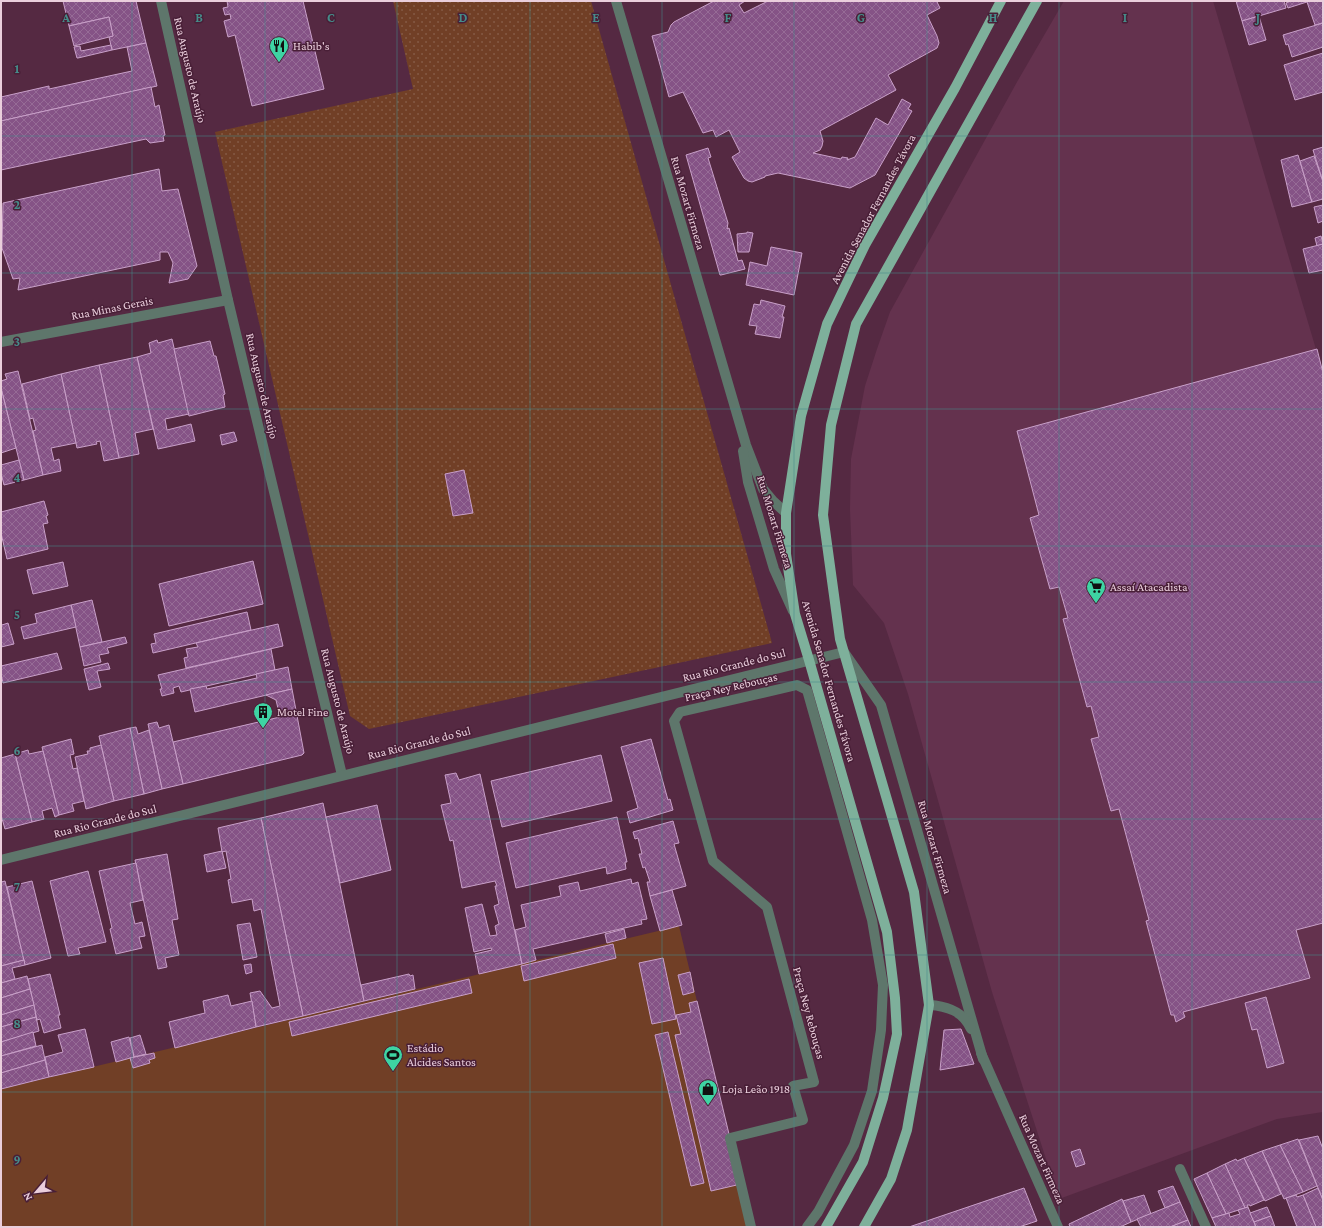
<svg xmlns="http://www.w3.org/2000/svg" width="1324" height="1228" font-family="'Crimson Pro',serif">
  <style>
    .built { fill: #64324e }
    .grass { fill: url(#grass-dots) }
    .pitch { fill: #713f26 }
    .building { fill: url(#building-cross-hatch); stroke: #c9a0c9 }
    .lines { fill: none; stroke-linecap: round; stroke-linejoin: round }
    .minor { stroke: #5e766b; stroke-width: 10 }
    .major { stroke: #7eb09b; stroke-width: 10 }
    .grid { fill: none; stroke: #468c8a; stroke-width: 1; stroke-opacity: 0.55 }
    .labels { text-anchor: middle; stroke-width: 3; stroke-linejoin: round; paint-order: stroke }
    .poi-label { font-size: 12px; fill: #eacedc; stroke: #491f37; text-anchor: start }
    .street-label { font-size: 12px; fill: #eacedc; stroke: #491f37 }
    .grid-label { font-size: 13px; text-anchor: middle; font-weight: bold; fill: #468c8a; stroke: #491f37; stroke-width: 3; stroke-linejoin: round; paint-order: stroke }
  </style>
  <defs>
    <pattern id="grass-dots" width="8" height="8" patternUnits="userSpaceOnUse"><rect width="8" height="8" fill="#713f26"/><path d="M2 2h.1M6 6h.1" fill="none" stroke="#855a45" stroke-width="1.8" stroke-linecap="round"/></pattern>
    <pattern id="building-cross-hatch" width="8" height="8" patternUnits="userSpaceOnUse"><rect width="8" height="8" fill="#855386"/><path d="M0 0l8 8M0 8l8-8" fill="none" stroke="#966b96"/></pattern>
  </defs>
  <rect width="100%" height="100%" fill="#552942"/>
  <path class="built" d="M1064,1H1213L1323,373V1112L1277,1119L1059,1199L992,992L908,694L884,623L853,585L850,509L851,459L865,386L877,349L890,312L1017,82Z"/>
  <path class="grass" d="M393,1H591L772,643L369,729L350,716L215,132L413,89Z"/>
  <path class="pitch" d="M679,926L751,1227H1V1089Z"/>
  <g class="building">
    <path d="M63,1H136L146,43L112,50L109,37L113,36L109,17L69,26Z"/>
    <path d="M227,1H303L324,89L252,106L235,35L228,37L224,21L231,19L230,14L225,15L223,8L228,7Z"/>
    <path d="M714,1H745L739,5L744,13L768,1H940L937,2L940,8L927,15L937,36L939,43L937,48L888,75L896,90L820,131L823,141L822,146L820,150L813,153L841,159L842,157L848,158L847,160L855,157L876,118L888,125L902,99L911,104L908,109L912,111L875,175L850,188L778,173L765,176V177L752,182L748,181L744,178L732,157L740,152L729,130L716,137L713,130L703,133L683,92L669,97L652,36L668,32L671,25L674,22Z"/>
    <path d="M1236,1H1284L1286,8L1242,21Z"/>
    <path d="M1291,1H1310L1288,8L1286,3Z"/>
    <path d="M1310,1H1323V23L1315,25L1307,2Z"/>
    <path d="M1259,16L1266,40L1249,45L1242,21Z"/>
    <path d="M109,17L113,36L74,46L69,26Z"/>
    <path d="M1323,23V47L1292,57L1288,44L1286,45L1283,35Z"/>
    <path d="M146,43L157,86L1,121V97L49,86V89L132,71L127,47Z"/>
    <path d="M111,45L112,50L78,58H77L74,47L80,46L81,51Z"/>
    <path d="M1323,53V92L1295,100L1284,65Z"/>
    <path d="M151,87L155,107L159,105L165,135L163,136L164,141L150,143L146,139L1,170V121Z"/>
    <path d="M1323,147V182L1313,150Z"/>
    <path d="M708,148L711,157L708,158L728,223L727,229L729,228L738,261L742,260L745,269L721,275H720L686,155Z"/>
    <path d="M1298,155L1312,202L1292,207L1281,160Z"/>
    <path d="M1314,156L1323,182V199L1312,202L1300,161Z"/>
    <path d="M159,169L162,191L178,189L197,266L188,279L169,283L173,263L168,252H160V260L18,290L20,278L13,279L2,248L3,203Z"/>
    <path d="M1323,205V221L1318,223L1314,207Z"/>
    <path d="M747,232L753,233L749,252H738L737,234L747,233Z"/>
    <path d="M1321,236L1323,244L1317,246L1315,238Z"/>
    <path d="M1323,244V270L1309,273L1303,249Z"/>
    <path d="M771,247L802,253L794,295L746,285L750,262L767,266Z"/>
    <path d="M761,300L785,306L782,317H784L780,338L755,334L757,326L749,325L754,304L760,305Z"/>
    <path d="M172,339L189,414L165,419L167,430L191,424L195,441L158,449L137,357L151,353L149,343L157,340L158,343Z"/>
    <path d="M210,341L214,356H216L225,394L223,395L225,407L189,416L174,349Z"/>
    <path d="M1317,349L1323,373V923L1296,930L1310,978L1183,1012L1185,1017L1176,1022L1174,1015H1171L1146,921L1149,920L1119,809L1111,811L1091,739L1099,737L1091,706L1087,707L1063,619L1068,618L1059,587L1050,589L1030,518L1039,515L1017,431Z"/>
    <path d="M137,357L153,429L135,433L139,454L119,458L99,365Z"/>
    <path d="M99,365L119,458L104,461L100,441L96,442L97,444L77,448L61,374Z"/>
    <path d="M18,371L43,475L24,480L1,388V381L7,379L5,374Z"/>
    <path d="M61,374L76,443L51,448L54,461L59,459L61,471L43,475L33,431L36,430L33,418L30,419L22,384Z"/>
    <path d="M1,388L16,448L1,453Z"/>
    <path d="M234,432L237,441L222,445L220,435Z"/>
    <path d="M19,460L24,480L4,485L1,473V465Z"/>
    <path d="M464,470L473,513L453,516L445,474Z"/>
    <path d="M44,501L48,515L46,516L48,523L43,524L48,549L7,559L1,533V512Z"/>
    <path d="M253,561L263,604L169,626L159,584Z"/>
    <path d="M63,562L68,586L33,594L27,570Z"/>
    <path d="M92,600L102,642L80,647L71,605Z"/>
    <path d="M71,605L76,627L24,639L21,627L37,623L35,614Z"/>
    <path d="M247,612L251,630L153,653L151,644L156,643L154,634Z"/>
    <path d="M1,622L2,625L8,623L14,644L1,647Z"/>
    <path d="M278,624L283,646L186,668L184,658L188,657L186,649L198,647L196,643Z"/>
    <path d="M125,637L127,643L107,648L109,653L99,655L101,662L84,666L80,647Z"/>
    <path d="M271,649L275,670L181,692L179,686L173,688L174,693L162,696L160,689H162L158,675Z"/>
    <path d="M57,653L62,669L3,683L1,674V666Z"/>
    <path d="M108,663L110,669L97,671L101,687L89,690L84,669Z"/>
    <path d="M288,667L292,689L195,712L190,689L206,686L207,689L257,678L256,674Z"/>
    <path d="M292,689L304,753L302,755L183,784L173,742L280,717L276,700L266,695Z"/>
    <path d="M157,722L159,728L169,725L183,784L162,789L148,724Z"/>
    <path d="M136,727L138,734L149,730L162,789L144,794L130,728Z"/>
    <path d="M130,728L144,794L114,801L99,736Z"/>
    <path d="M71,739L74,754L70,755L73,769L77,768L84,801L72,804L74,811L59,815L42,747Z"/>
    <path d="M651,739L668,800L670,799L673,810L630,823L627,812L638,808L621,747Z"/>
    <path d="M101,745L114,801L86,809L75,757L88,754L87,751H90V748Z"/>
    <path d="M28,750L29,754L43,751L59,815L55,817L52,808L42,811L44,819L32,822L15,754Z"/>
    <path d="M15,754L32,822L5,829L1,815V758Z"/>
    <path d="M601,755L612,801L502,827L491,781Z"/>
    <path d="M456,773L459,780L480,774L522,964L479,974L475,954L492,950L491,948L474,952L465,908L482,904L490,936L497,935L495,926L499,924L494,906L499,904L495,886H497L495,881L462,888L453,840L450,841L441,805L451,803L445,775Z"/>
    <path d="M323,803L364,1001L303,1016L261,818Z"/>
    <path d="M377,805L391,870L340,883L326,817Z"/>
    <path d="M617,817L627,862H625L626,869L607,874L606,867L516,888L506,843Z"/>
    <path d="M261,818L303,1016L256,1027L250,993L260,991L272,1008L280,1006L261,909L254,911L252,899L232,903L228,880L231,879L226,851L222,852L218,828Z"/>
    <path d="M673,821L679,843L674,844L686,886L650,896L647,882H650L645,867L643,868L639,854H642L638,838L635,839L633,832Z"/>
    <path d="M222,851L226,868L207,872L204,855Z"/>
    <path d="M167,854L178,919L172,920L179,955L165,958L167,967L158,969L135,860Z"/>
    <path d="M136,863L143,900L130,903L135,924L142,922L145,936L139,937L142,948L116,954L110,929L112,928L99,871Z"/>
    <path d="M88,871L106,942L78,948L80,954L68,956L50,881Z"/>
    <path d="M631,879L632,884L638,882L647,919L641,920L642,924L533,949L536,960L522,964L515,930L526,927L521,905L561,896L559,886L578,882L580,891Z"/>
    <path d="M5,881L24,960L1,966V882Z"/>
    <path d="M32,881L51,958L25,965L7,887Z"/>
    <path d="M672,890L682,925L660,931L650,896Z"/>
    <path d="M250,923L257,957L243,960L237,925Z"/>
    <path d="M624,929L626,938L607,943L605,934Z"/>
    <path d="M613,944L616,958L524,981L521,966Z"/>
    <path d="M663,958L676,1019L652,1024L639,963Z"/>
    <path d="M24,960L25,965L12,968L15,979L1,983V966Z"/>
    <path d="M251,964L252,972L246,974L244,965Z"/>
    <path d="M690,972L694,992L683,995L678,975Z"/>
    <path d="M50,974L60,1015H58L61,1028L44,1033L40,1019L37,1020L28,979Z"/>
    <path d="M409,974L410,976L413,975L415,989L364,1001L361,985Z"/>
    <path d="M27,976L30,989L1,998V983Z"/>
    <path d="M469,979L472,993L292,1036L289,1022Z"/>
    <path d="M30,989L34,1005L1,1015V998Z"/>
    <path d="M228,995L231,1006L252,1001L256,1027L175,1048L169,1022L205,1013L203,1001Z"/>
    <path d="M1266,997L1284,1063L1267,1068L1257,1029L1252,1030L1245,1003Z"/>
    <path d="M697,1001L741,1184L711,1191L675,1035L681,1034L676,1015L691,1012L689,1003Z"/>
    <path d="M34,1005L36,1017L1,1027V1015Z"/>
    <path d="M36,1017L39,1031L1,1042V1027Z"/>
    <path d="M85,1029L94,1067L49,1077L45,1057L63,1052L58,1035Z"/>
    <path d="M961,1029L974,1064L940,1070L944,1030Z"/>
    <path d="M33,1032L36,1046L1,1056V1042Z"/>
    <path d="M668,1032L704,1183L691,1186L655,1035Z"/>
    <path d="M140,1035L146,1054L134,1057L130,1038Z"/>
    <path d="M129,1037L134,1057L116,1062L111,1042Z"/>
    <path d="M42,1045L45,1060L1,1073V1056Z"/>
    <path d="M154,1053L155,1058L149,1060L150,1063L133,1068L130,1058Z"/>
    <path d="M45,1060L49,1077L1,1089V1073Z"/>
    <path d="M1318,1136L1323,1149V1197L1322,1198L1299,1140Z"/>
    <path d="M1298,1139L1317,1186L1303,1192L1280,1145Z"/>
    <path d="M1280,1145L1303,1192L1284,1199L1262,1151Z"/>
    <path d="M1080,1149L1085,1164L1076,1167L1071,1152Z"/>
    <path d="M1262,1151L1281,1194L1265,1201L1244,1158Z"/>
    <path d="M1244,1158L1264,1200L1250,1206V1205H1247L1248,1207L1245,1208L1225,1164L1236,1159L1237,1161Z"/>
    <path d="M1225,1164L1245,1208L1226,1214L1207,1173Z"/>
    <path d="M1207,1173L1226,1214L1212,1218L1194,1179Z"/>
    <path d="M1173,1186L1180,1202L1165,1208L1158,1191Z"/>
    <path d="M1024,1188L1037,1221L1019,1227H909Z"/>
    <path d="M1318,1188L1322,1198L1323,1197V1227H1316L1303,1195Z"/>
    <path d="M1144,1195L1151,1214L1131,1222L1123,1201Z"/>
    <path d="M1296,1195L1297,1197L1303,1195L1316,1227H1297L1286,1198Z"/>
    <path d="M1122,1199L1131,1222L1120,1227H1070L1069,1224Z"/>
    <path d="M1180,1202L1188,1220L1170,1227H1141L1137,1219Z"/>
    <path d="M1248,1207L1256,1227H1216L1212,1218L1229,1213L1230,1217L1240,1214L1238,1210Z"/>
    <path d="M1267,1207L1271,1216L1254,1222L1250,1213Z"/>
    <path d="M1271,1216L1275,1227H1256L1254,1222Z"/>
    <path d="M1188,1220L1191,1227H1170Z"/>
  </g>
  <g class="lines">
    <g class="minor">
      <path d="M161,1L228,300L342,775"/>
      <path d="M616,1L746,445L763,489L773,501L786,513"/>
      <path d="M1,342L228,300"/>
      <path d="M743,451L748,482L774,569L793,611"/>
      <path d="M1,860L844,652L881,705L983,1059"/>
      <path d="M929,1005C947,1006 963,1011 971,1029"/>
      <path d="M981,1053L1058,1227"/>
      <path d="M1180,1169L1206,1227"/>
      <path d="M751,1227L730,1138L803,1120L793,1086L814,1082L767,907L713,861L674,721L680,712L797,685L807,690L872,920L883,985L881,1030L872,1091L854,1145L818,1212L807,1227"/>
    </g>
    <g class="major">
      <path d="M826,1227L863,1162L883,1098L897,1034L895,998L887,932L809,660L795,614L786,554V513L801,416L827,324L865,245L955,88L1001,1"/>
      <path d="M864,1227L891,1179L907,1130L929,1005L914,892L840,639L823,515L831,425L856,324L1037,1"/>
    </g>
  </g>
  <path class="grid" d="M132,1V1227M265,1V1227M397,1V1227M530,1V1227M662,1V1227M794,1V1227M927,1V1227M1059,1V1227M1192,1V1227M1,136H1323M1,273H1323M1,409H1323M1,546H1323M1,682H1323M1,819H1323M1,955H1323M1,1092H1323"/>
  <defs>
    <g id="restaurant-pin" transform="scale(1)"><path d="M0 17L-7.5 6A9.5 9.5 0 1 1 7.5 6Z" fill="#3ed4a3" stroke="#491f37"/><path d="M-5-6h1v4h1v-4h1v4h1v-4h1v5L-1.5 .5V6h-2V.5L-5-1ZM5-6V6H3V1.5H1.5Q1.5-4 5-6Z" fill="#111"/></g>
    <g id="supermarket-pin" transform="scale(1)"><path d="M0 17L-7.5 6A9.5 9.5 0 1 1 7.5 6Z" fill="#3ed4a3" stroke="#491f37"/><path d="M-6-5.5h2.5l.6 2H6L4.5 2H-2.5L-4.4-4H-6ZM-1.5 3.2a1.3 1.3 0 1 0 .1 0ZM3 3.2a1.3 1.3 0 1 0 .1 0Z" fill="#111"/></g>
    <g id="building-pin" transform="scale(1)"><path d="M0 17L-7.5 6A9.5 9.5 0 1 1 7.5 6Z" fill="#3ed4a3" stroke="#491f37"/><path d="M-4-6H4V6H1V3H-1V6H-4ZM-2.5-4.3h1.7v1.8h-1.7ZM.8-4.3h1.7v1.8H.8ZM-2.5-1h1.7V.8h-1.7ZM.8-1h1.7V.8H.8Z" fill="#111"/></g>
    <g id="stadium-pin" transform="scale(1)"><path d="M0 17L-7.5 6A9.5 9.5 0 1 1 7.5 6Z" fill="#3ed4a3" stroke="#491f37"/><path d="M0-5a6.5 5 0 1 0 0 10a6.5 5 0 1 0 0-10ZM-3.5-1.8h7v3.6h-7Z" fill="#111"/></g>
    <g id="shop-pin" transform="scale(1)"><path d="M0 17L-7.5 6A9.5 9.5 0 1 1 7.5 6Z" fill="#3ed4a3" stroke="#491f37"/><path d="M-5-2.5h2.3a2.7 3.5 0 0 1 5.4 0H5L5.5 6h-11ZM-1.5-2.5h3a1.5 2.3 0 0 0-3 0Z" fill="#111"/></g>
  </defs>
  <g fill-rule="evenodd">
    <use href="#restaurant-pin" x="279" y="46"/>
    <use href="#supermarket-pin" x="1096" y="587"/>
    <use href="#building-pin" x="263" y="712"/>
    <use href="#stadium-pin" x="393" y="1055"/>
    <use href="#shop-pin" x="708" y="1089"/>
  </g>
  <g class="labels">
    <g class="poi-label">
      <text x="293" y="50">Habib's</text>
      <text x="1110" y="591">Assaí Atacadista</text>
      <text x="277" y="716">Motel Fine</text>
      <text x="407" y="1052">Estádio<tspan x="407" dy="14">Alcides Santos</tspan></text>
      <text x="722" y="1093">Loja Leão 1918</text>
    </g>
    <g class="street-label">
      <text transform="translate(190 70) rotate(77)" y="4">Rua Augusto de Araújo</text>
      <text transform="translate(688 203) rotate(74)" y="4">Rua Mozart Firmeza</text>
      <text transform="translate(873 209) rotate(-62)" y="4">Avenida Senador Fernandes Távora</text>
      <text transform="translate(112 308) rotate(-11)" y="4">Rua Minas Gerais</text>
      <text transform="translate(262 386) rotate(77)" y="4">Rua Augusto de Araújo</text>
      <text transform="translate(775 522) rotate(73)" y="4">Rua Mozart Firmeza</text>
      <text transform="translate(734 665) rotate(-14)" y="4">Rua Rio Grande do Sul</text>
      <text transform="translate(829 681) rotate(74)" y="4">Avenida Senador Fernandes Távora</text>
      <text transform="translate(731 687) rotate(-13)" y="4">Praça Ney Rebouças</text>
      <text transform="translate(338 701) rotate(76)" y="4">Rua Augusto de Araújo</text>
      <text transform="translate(419 743) rotate(-14)" y="4">Rua Rio Grande do Sul</text>
      <text transform="translate(105 821) rotate(-14)" y="4">Rua Rio Grande do Sul</text>
      <text transform="translate(935 847) rotate(74)" y="4">Rua Mozart Firmeza</text>
      <text transform="translate(809 1013) rotate(75)" y="4">Praça Ney Rebouças</text>
      <text transform="translate(1042 1159) rotate(66)" y="4">Rua Mozart Firmeza</text>
    </g>
  </g>
  <g class="grid-label">
    <text x="66" y="22">A</text>
    <text x="199" y="22">B</text>
    <text x="331" y="22">C</text>
    <text x="463" y="22">D</text>
    <text x="596" y="22">E</text>
    <text x="728" y="22">F</text>
    <text x="861" y="22">G</text>
    <text x="993" y="22">H</text>
    <text x="1125" y="22">I</text>
    <text x="1258" y="22">J</text>
    <text x="17" y="73">1</text>
    <text x="17" y="209">2</text>
    <text x="17" y="346">3</text>
    <text x="17" y="482">4</text>
    <text x="17" y="619">5</text>
    <text x="17" y="755">6</text>
    <text x="17" y="891">7</text>
    <text x="17" y="1028">8</text>
    <text x="17" y="1164">9</text>
  </g>
  <rect width="1324" height="1228" fill="none" stroke="#eacedc" stroke-width="4"/>
  <g transform="translate(36 1192) rotate(242)" stroke="#491f37" stroke-width="3" paint-order="stroke">
  <path d="M0-3L7 15L0 10L-7 15Z" fill="#eacedc"/>
  <text y="-6" font-size="11" font-weight="bold" text-anchor="middle" fill="#eacedc">N</text>
  </g>
</svg>
